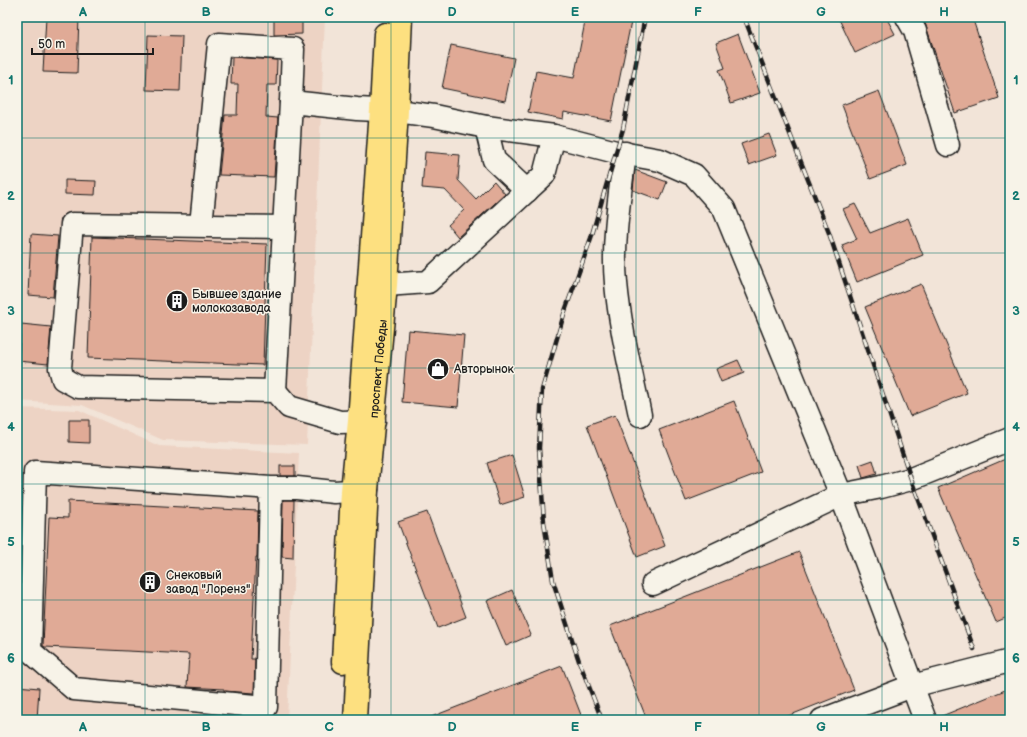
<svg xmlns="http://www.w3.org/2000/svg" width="1027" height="737" font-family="'Balsamiq Sans',sans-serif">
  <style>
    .built { fill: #edd3c4 }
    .building { fill: #e0aa96; stroke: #1c1c1c }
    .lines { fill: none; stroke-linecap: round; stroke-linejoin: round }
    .minor-casing { stroke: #1c1c1c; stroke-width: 25 }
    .major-casing { stroke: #1c1c1c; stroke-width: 25 }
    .minor { stroke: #f7f3e8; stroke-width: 22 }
    .major { stroke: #fde080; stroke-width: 22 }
    .rail-casing { stroke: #1c1c1c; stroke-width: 4.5 }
    .rail { stroke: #f7f3e8; stroke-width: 3; stroke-dasharray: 9; stroke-linecap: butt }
    .grid { fill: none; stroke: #0f766e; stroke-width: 1; stroke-opacity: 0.55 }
    .labels { text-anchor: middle; stroke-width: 3; stroke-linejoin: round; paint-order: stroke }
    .poi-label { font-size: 12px; fill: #1c1c1c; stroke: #f7f3e8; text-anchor: start }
    .street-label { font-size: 12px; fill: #1c1c1c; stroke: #f7f3e8 }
    .neatline { fill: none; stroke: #0f766e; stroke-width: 1.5 }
    .grid-label { font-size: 13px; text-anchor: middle; font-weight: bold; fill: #0f766e }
  </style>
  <rect width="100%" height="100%" fill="#f2e4d8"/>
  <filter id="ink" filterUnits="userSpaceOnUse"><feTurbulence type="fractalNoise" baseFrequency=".025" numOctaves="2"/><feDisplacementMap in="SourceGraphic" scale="8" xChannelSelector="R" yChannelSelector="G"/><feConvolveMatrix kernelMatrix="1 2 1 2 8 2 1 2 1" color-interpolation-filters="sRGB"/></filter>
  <g filter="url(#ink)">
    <g class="built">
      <path d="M17,17H325L307,445L163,440L82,405L17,401Z"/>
      <path d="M17,408L79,410L159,446L299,453L287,720H17Z"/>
    </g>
    <g class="building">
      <path d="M46,17H79L77,73L43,72Z"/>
      <path d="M274,17H302V34L274,35Z"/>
      <path d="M586,17H632L611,121L564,112L563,119L528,112L536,71L574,78Z"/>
      <path d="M838,17H886L895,34L855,53Z"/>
      <path d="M923,17H972L999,98L955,113Z"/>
      <path d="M738,34L760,93L731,103L719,70L725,68L716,43Z"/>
      <path d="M148,35L182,36L180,91L146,90Z"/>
      <path d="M451,45L514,58L505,101L442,88Z"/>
      <path d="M232,57L277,60L276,85H267L266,117L278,118L274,177L219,175L225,115H237L238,84H231Z"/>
      <path d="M879,91L907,165L870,179L842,105Z"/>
      <path d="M769,134L777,155L749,165L741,144Z"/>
      <path d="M425,152L460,155L458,180L476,199L494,181L505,194L458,237L448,225L464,210L445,190L422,188Z"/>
      <path d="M635,170L667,182L660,200L633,190Z"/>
      <path d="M65,180L96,181L95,195L65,194Z"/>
      <path d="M855,204L870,233L908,218L923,255L857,282L842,245L857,239L843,209Z"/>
      <path d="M31,234L58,236L53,297L28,295Z"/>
      <path d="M92,237L267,244L263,365L88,358Z"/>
      <path d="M921,284L967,393L910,416L865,307Z"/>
      <path d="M21,324L51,327L48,364L18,361Z"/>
      <path d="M408,330L464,335L458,407L402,402Z"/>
      <path d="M738,360L744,373L721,382L716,369Z"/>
      <path d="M734,401L761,472L686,501L659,430Z"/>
      <path d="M615,415L665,546L637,557L587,425Z"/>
      <path d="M69,420H89V443L69,442Z"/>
      <path d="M512,455L525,497L500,505L487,463Z"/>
      <path d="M1010,457V616L996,622L938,488Z"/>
      <path d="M873,460L877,474L863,478L859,465Z"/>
      <rect x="280" y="466" width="15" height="10"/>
      <path d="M283,500H294L293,558L282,557Z"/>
      <path d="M68,501L258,511L257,557H256L251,659H255L254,693L224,691V689L187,687L189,654L45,647L43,646L49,517L68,518Z"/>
      <path d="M427,512L466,617L438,628L398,522Z"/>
      <path d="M799,552L854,690L778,720H647L610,626Z"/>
      <path d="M512,590L531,635L506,646L487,601Z"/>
      <path d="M562,666L583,720H426V719Z"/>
      <path d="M17,686L39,688L37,720H17Z"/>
      <path d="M1010,688V720H937V718Z"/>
    </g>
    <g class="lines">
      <g class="minor-casing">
        <g id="minor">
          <path d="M907,17L915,31L948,145"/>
          <path d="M291,102L357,109L397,111L434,116L486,127L554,136L616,152L660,160L694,175L724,209L841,495L653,584"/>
          <path d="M486,127L494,160L527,191"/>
          <path d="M625,153C620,195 612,241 616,283C620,328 631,371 640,415"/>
          <path d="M201,225L219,44L293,49L291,102L275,391"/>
          <path d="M284,227L72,224L60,368L63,379L78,387L275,391L289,407L340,422L374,421"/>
          <path d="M386,285L428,282L544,175L554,136"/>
          <path d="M271,488L266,707L74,689L30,651L35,472L271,488H297L334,492L367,490"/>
          <path d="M822,720L912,686L1010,661"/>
          <path d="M925,720L841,495L881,487L911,479L1010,439"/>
        </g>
      </g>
      <g class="major-casing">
        <g id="major">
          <path d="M343,662L352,491L359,421L381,110L385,34"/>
          <path id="s1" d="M355,720L367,490L386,285L397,111L401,17"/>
        </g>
      </g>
      <use href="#minor" class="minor"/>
      <use href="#major" class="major"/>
      <g class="rail-casing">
        <g id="rail">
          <path d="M744,17L829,233L911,479L974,649"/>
          <path d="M602,720L579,661L553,581L544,522L539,448L542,390L564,314L591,238L616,152L623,129L645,17"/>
        </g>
      </g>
      <use href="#rail" class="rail"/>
    </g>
  </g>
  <path class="grid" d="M145,17V720M268,17V720M391,17V720M514,17V720M636,17V720M759,17V720M882,17V720M17,138H1010M17,253H1010M17,368H1010M17,484H1010M17,600H1010"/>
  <defs>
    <g id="building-disc" transform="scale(1.15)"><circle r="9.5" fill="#1c1c1c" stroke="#f7f3e8"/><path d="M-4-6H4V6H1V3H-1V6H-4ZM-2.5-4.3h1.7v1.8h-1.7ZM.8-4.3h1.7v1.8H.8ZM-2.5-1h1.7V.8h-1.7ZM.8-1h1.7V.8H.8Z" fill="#fff"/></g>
    <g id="shop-disc" transform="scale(1.15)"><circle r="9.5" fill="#1c1c1c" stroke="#f7f3e8"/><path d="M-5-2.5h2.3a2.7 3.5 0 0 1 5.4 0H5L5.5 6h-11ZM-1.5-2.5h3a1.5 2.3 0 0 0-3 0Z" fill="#fff"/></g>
  </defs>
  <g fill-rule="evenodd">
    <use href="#building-disc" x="177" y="301"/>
    <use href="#shop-disc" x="438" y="369"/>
    <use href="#building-disc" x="150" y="582"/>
  </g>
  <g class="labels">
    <g class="poi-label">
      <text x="192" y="298">Бывшее здание<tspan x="192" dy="14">молокозавода</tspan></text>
      <text x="454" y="373">Авторынок</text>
      <text x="166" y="579">Снековый<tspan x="166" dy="14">завод "Лоренз"</tspan></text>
    </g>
    <g class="street-label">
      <text dy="4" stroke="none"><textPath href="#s1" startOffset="352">проспект Победы</textPath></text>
    </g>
  </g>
  <rect width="1027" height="737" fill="none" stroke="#f7f3e8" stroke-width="44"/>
  <path d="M32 48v6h121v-6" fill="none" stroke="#1c1c1c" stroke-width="2"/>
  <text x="38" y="48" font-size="12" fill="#1c1c1c" stroke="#f7f3e8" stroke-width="3" paint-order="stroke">50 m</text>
  <rect x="22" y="22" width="983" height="693" class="neatline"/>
  <g class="grid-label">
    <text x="83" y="16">A</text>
    <text x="206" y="16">B</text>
    <text x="329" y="16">C</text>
    <text x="452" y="16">D</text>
    <text x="575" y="16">E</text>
    <text x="698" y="16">F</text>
    <text x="821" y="16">G</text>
    <text x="944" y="16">H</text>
    <text x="11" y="84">1</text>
    <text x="1016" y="84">1</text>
    <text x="11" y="200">2</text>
    <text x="1016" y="200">2</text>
    <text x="11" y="315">3</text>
    <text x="1016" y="315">3</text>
    <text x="11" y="431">4</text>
    <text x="1016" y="431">4</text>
    <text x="11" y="546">5</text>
    <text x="1016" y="546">5</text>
    <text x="11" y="662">6</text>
    <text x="1016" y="662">6</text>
    <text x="83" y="731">A</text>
    <text x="206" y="731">B</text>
    <text x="329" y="731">C</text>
    <text x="452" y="731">D</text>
    <text x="575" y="731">E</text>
    <text x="698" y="731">F</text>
    <text x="821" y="731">G</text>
    <text x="944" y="731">H</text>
  </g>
</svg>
